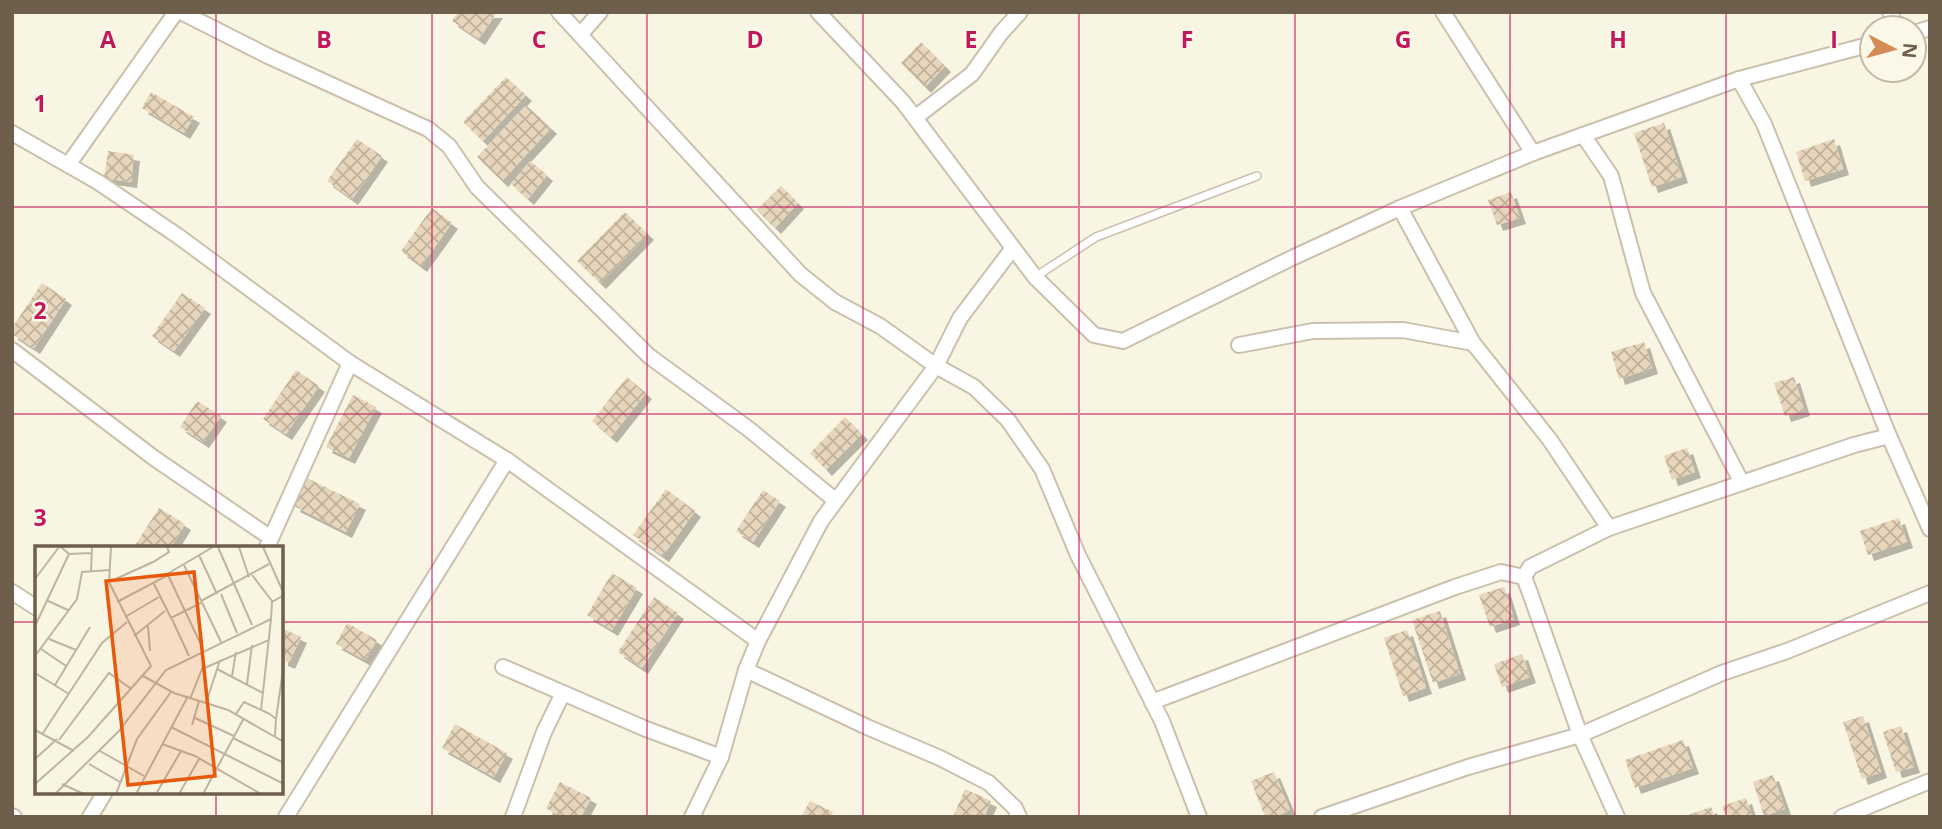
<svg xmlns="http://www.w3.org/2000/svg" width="1942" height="829" font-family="'Open Sans',sans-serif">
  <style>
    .building { fill: url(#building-cross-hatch); filter: url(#shadow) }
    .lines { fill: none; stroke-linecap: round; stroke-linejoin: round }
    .lane-casing { stroke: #cbc0ae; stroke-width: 10 }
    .street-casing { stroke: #cbc0ae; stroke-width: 18 }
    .lane { stroke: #fff; stroke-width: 7 }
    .street { stroke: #fff; stroke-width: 14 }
    .grid { fill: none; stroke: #c2185b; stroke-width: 2; stroke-opacity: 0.55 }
    .inset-road { fill: none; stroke: #bdb4a2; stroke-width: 2 }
    .view { fill: #e8590c; fill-opacity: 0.15; stroke: #e8590c; stroke-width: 3.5 }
    .inset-edge { fill: none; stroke: #6e5e4c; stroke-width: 3.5 }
    .grid-label { font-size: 23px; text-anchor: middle; font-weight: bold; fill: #c2185b; stroke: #fcf8e8; stroke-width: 5; stroke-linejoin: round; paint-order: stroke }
  </style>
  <defs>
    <pattern id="building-cross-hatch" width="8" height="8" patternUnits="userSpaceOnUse" patternTransform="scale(1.75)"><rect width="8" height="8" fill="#e8d6bc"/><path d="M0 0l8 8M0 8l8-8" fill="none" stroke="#c0b19b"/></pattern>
    <filter id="shadow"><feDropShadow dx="6" dy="6" stdDeviation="0" flood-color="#0004"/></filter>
  </defs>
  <rect width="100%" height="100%" fill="#f9f5e3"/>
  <g class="building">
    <path d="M458,12H497L479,39L452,21Z"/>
    <path d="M921,42L945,66L925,87L901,63Z"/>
    <path d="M506,77L526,95L483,141L463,122Z"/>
    <path d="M151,92L194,117L184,133L142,108Z"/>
    <path d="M526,105L551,128L502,181L477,157Z"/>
    <path d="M1664,123L1682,177L1652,187L1634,133Z"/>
    <path d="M357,139L382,156L352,199L327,181Z"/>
    <path d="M1834,139L1843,169L1805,181L1796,152Z"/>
    <path d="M108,151L134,155L131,182L104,178Z"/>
    <path d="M530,161L547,175L528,199L511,184Z"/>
    <path d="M781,186L798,203L775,228L757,210Z"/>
    <path d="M1511,192L1520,218L1497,225L1488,200Z"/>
    <path d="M432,208L452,223L421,266L401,251Z"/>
    <path d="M625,212L648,234L600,283L577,261Z"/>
    <path d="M42,283L66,299L34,348L12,334V328Z"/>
    <path d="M182,293L205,308L174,351L152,336Z"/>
    <path d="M1644,342L1652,368L1619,379L1611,352Z"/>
    <path d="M296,370L319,386L286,434L263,419Z"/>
    <path d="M627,377L646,393L611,437L592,421Z"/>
    <path d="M1794,377L1804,410L1785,416L1774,383Z"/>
    <path d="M353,395L376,407L349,458L326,447Z"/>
    <path d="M197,401L221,416L203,442L180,427Z"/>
    <path d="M845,417L862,434L826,470L810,453Z"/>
    <path d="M1687,448L1695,472L1672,480L1664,456Z"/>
    <path d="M307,478L360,504L346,532L294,506Z"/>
    <path d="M666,489L695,511L663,556L633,535Z"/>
    <path d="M763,490L780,501L753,542L736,531Z"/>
    <path d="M159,508L185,524L171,547H134Z"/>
    <path d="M1899,518L1907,542L1868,555L1860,531Z"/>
    <path d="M612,573L637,588L612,630L587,615Z"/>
    <path d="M1504,587L1514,619L1490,627L1479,595Z"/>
    <path d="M654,597L678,613L642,668L618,652Z"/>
    <path d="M1440,611L1460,674L1433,683L1412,620Z"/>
    <path d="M347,623L377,640L365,660L336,644Z"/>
    <path d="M282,628L301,637L289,663L282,660Z"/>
    <path d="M1407,630L1426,688L1403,696L1384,638Z"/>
    <path d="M1522,654L1530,677L1502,687L1494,664Z"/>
    <path d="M1863,716L1881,772L1862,779L1843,722Z"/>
    <path d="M455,724L507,753L494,777L442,748Z"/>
    <path d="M1901,726L1914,767L1896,772L1883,732Z"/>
    <path d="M1683,740L1693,768L1635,788L1625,760Z"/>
    <path d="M1274,772L1290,810L1275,817H1265L1251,781Z"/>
    <path d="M1773,775L1785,809L1764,816L1753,782Z"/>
    <path d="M560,782L591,798L581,817H561L546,808Z"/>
    <path d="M965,789L991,801L984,817H953Z"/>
    <path d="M1746,798L1752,817H1726L1722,806Z"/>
    <path d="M810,801L833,812L831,817H801Z"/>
    <path d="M1711,807L1715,817H1685V816Z"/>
  </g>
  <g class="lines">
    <g class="lane-casing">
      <path id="lane" d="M1035,277L1096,237L1257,176"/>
    </g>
    <g class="street-casing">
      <g id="street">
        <path d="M181,12L268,56L428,129L449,146L477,187L649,356L750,430L836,501"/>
        <path d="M559,12L800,274L835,302L880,326L936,366L974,387L1008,420L1042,469L1078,555L1162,721L1199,817"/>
        <path d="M818,12L903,102L1035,277L1094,335L1123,341L1294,257L1400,208L1533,153L1739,79L1872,44"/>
        <path d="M1443,12L1533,153"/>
        <path d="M1890,12L1897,28"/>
        <path d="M1914,33L1930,28"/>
        <path d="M580,35L600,12"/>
        <path d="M1739,79L1764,124L1889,436L1930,529"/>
        <path d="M916,117L972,74L1001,33L1020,12"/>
        <path d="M12,133L98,182L178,236L350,363L507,460L758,641"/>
        <path d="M1583,135L1611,176L1643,293L1742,483"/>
        <path d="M68,165L176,12"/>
        <path d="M1400,208L1473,343L1550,440L1609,528"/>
        <path d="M1239,345L1313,331L1403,330L1473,343"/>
        <path d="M12,350L154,458L271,538"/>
        <path d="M267,547L350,363"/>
        <path d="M12,592L37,608"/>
        <path d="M503,667L646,729L721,757"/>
        <path d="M746,670L867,727L940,758L989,783L1015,808L1019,817"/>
        <path d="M1152,702L1455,587L1501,572L1524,577"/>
        <path d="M12,816L14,817"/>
        <path d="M90,817L105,792"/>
        <path d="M286,817L507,460"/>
        <path d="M513,817L544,732L563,693"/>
        <path d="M692,817L721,757L746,670L758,641L821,521L936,366L960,318L1013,248"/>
        <path d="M1322,817L1468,767L1580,735L1722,673L1787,651L1930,593"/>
        <path d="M1617,817L1580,735L1530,593L1524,577L1530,567L1609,528L1854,445L1889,436"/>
        <path d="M1842,817L1930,781"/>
      </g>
    </g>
    <use href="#lane" class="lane"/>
    <use href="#street" class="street"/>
  </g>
  <path class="grid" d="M216,12V547M432,12V817M647,12V817M863,12V817M1079,12V817M1295,12V817M1510,12V817M1726,12V817M12,207H1930M12,414H1930M12,622H37M282,622H1930M216,792V817"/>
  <g transform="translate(35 546)">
    <rect width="248" height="248" fill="#f9f5e3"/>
    <path class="inset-road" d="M26,1L34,8L56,7M183,1L217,79M204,1L214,31M228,1L249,48M164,9L182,48M149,19L186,96M56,25L57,1M132,28L178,1M217,29L237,55M0,33L24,1M74,36L118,16L134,6L132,1M118,36L136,72L166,57M186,48L202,87M13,55L33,64M166,55L234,18M82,56L133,29L168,103M90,71L124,51M137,73L154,110M0,80L34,8M113,80L115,105M99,90L130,65M14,93L41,104M6,103L31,120M0,110L42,53L47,26L74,24M182,123L228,147M0,127L34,148M108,130L139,147L193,164L249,196M197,130L201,106M212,138L217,99M20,139L55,81M155,153L167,123L234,94M171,157L185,114M226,164L236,73M201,168L209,156L235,168L241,173L240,190M160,172L199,190M241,173L249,117M157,179L164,155M136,181L249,238M0,184L39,205M8,187L67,97L92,76M198,192L249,217M24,194L74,127L95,142M127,198L160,210L226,248M65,205L109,230M0,213L22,193M54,218L85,236M0,238L53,191L116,120L74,36L76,1M27,238L49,248M20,248L83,186L131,124L236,73L237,56L249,49M81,248L102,193L136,146M101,248L152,152M121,248L146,205M144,248L164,213M168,248L209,172"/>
    <path class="view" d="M159,26L180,230L93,239L71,35Z"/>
    <rect width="248" height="248" class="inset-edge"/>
  </g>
  <g class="grid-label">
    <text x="108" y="48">A</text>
    <text x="324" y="48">B</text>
    <text x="539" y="48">C</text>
    <text x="755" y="48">D</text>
    <text x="971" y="48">E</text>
    <text x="1187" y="48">F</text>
    <text x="1403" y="48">G</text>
    <text x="1618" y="48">H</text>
    <text x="1834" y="48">I</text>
    <text x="40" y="112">1</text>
    <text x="40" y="319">2</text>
    <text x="40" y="526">3</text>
  </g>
  <rect width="1942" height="829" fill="none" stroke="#6e5e4c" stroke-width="28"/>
  <g transform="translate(1893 49) rotate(96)"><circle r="33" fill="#fcf8e8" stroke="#c3baaa" stroke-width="2"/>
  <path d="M0-5L12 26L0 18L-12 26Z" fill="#d58b55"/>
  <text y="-10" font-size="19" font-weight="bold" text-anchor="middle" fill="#6e5e4c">N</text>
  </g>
</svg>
